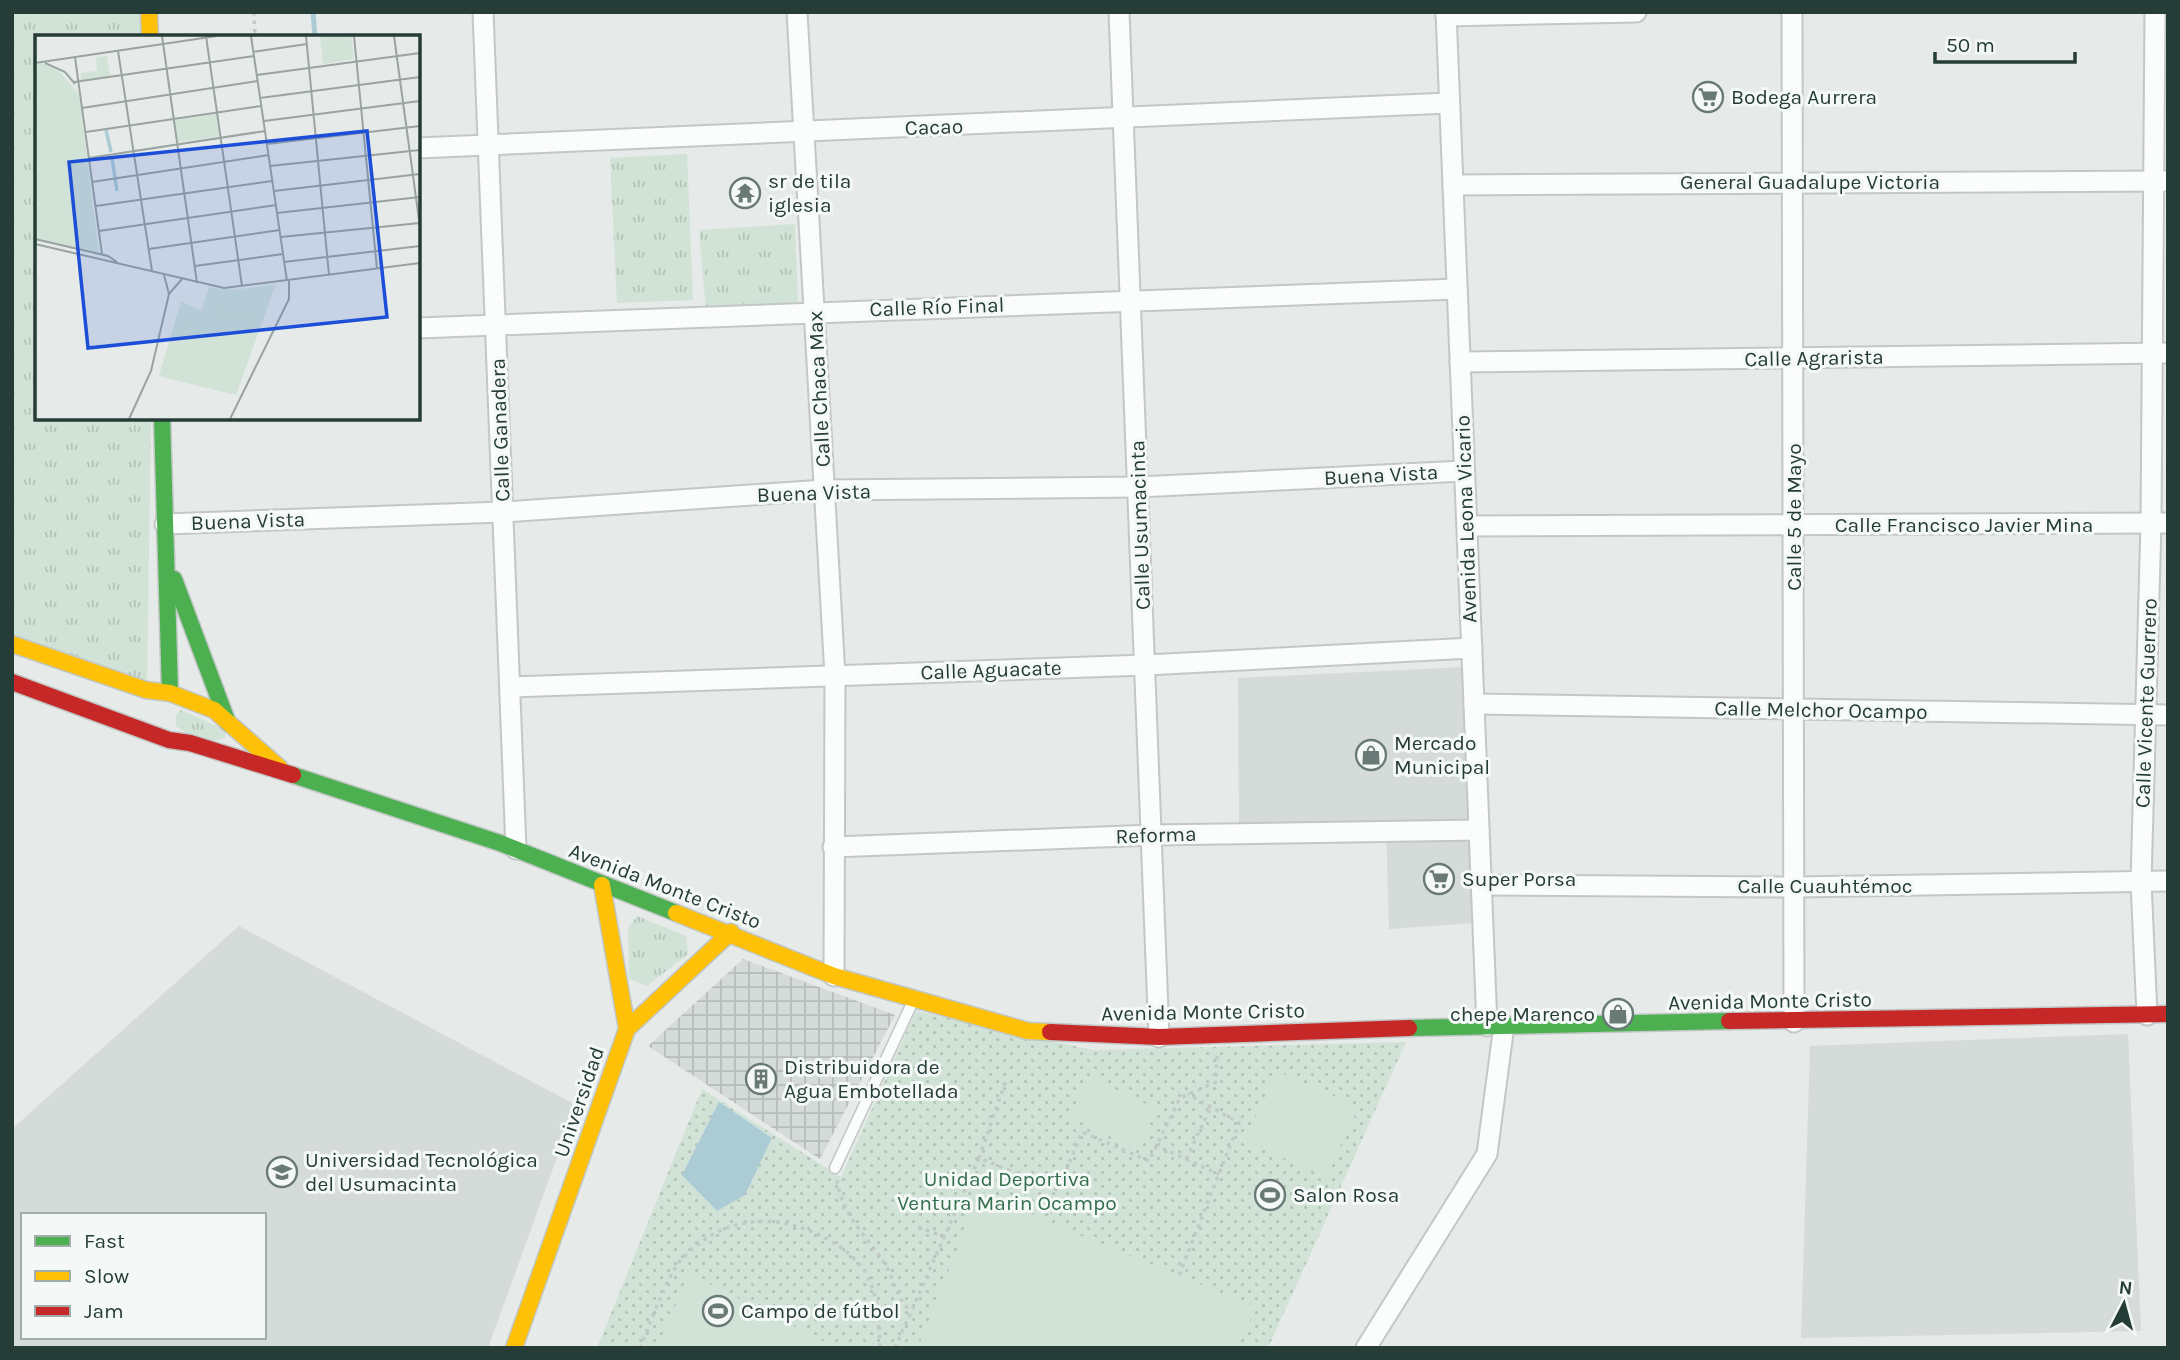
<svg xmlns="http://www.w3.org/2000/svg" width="2180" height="1360" font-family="Karla,sans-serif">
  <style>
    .built { fill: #d4dbd8; fill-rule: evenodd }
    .industrial { fill: url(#industrial-grid) }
    .grass { fill: url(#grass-tufts) }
    .park { fill: url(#park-dots) }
    .pitch { fill: #d1e2d6 }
    .water { fill: #abccd4 }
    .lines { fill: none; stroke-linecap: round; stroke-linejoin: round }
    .stream { stroke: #abccd4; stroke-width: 5 }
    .lane-casing { stroke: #c3c7c5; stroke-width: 13 }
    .street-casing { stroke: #c3c7c5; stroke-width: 23 }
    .fast-casing { stroke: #c1c7c5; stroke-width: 19 }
    .slow-casing { stroke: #c1c7c5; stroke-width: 19 }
    .jam-casing { stroke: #c1c7c5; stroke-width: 19 }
    .path { stroke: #c2cac7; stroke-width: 3.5; stroke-dasharray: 3.5 5; stroke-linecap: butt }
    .lane { stroke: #fbfcfc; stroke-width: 10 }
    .street { stroke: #fbfcfc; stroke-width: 19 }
    .fast { stroke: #4caf50; stroke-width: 16 }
    .slow { stroke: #ffc107; stroke-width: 16 }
    .jam { stroke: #c62828; stroke-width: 16 }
    .labels { text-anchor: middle; stroke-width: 6; stroke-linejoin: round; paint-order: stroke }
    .poi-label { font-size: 21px; fill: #253c37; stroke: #f4f9f7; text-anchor: start }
    .street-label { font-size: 21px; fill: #253c37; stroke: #f4f9f7 }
    .park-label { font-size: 21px; fill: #336e4d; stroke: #f4f9f7 }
    .inset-river { fill: none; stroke: #abccd4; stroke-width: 3.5 }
    .inset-road { fill: none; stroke: #99a4a1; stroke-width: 2 }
    .view { fill: #1d4ed8; fill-opacity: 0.15; stroke: #1d4ed8; stroke-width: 3.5 }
    .inset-edge { fill: none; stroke: #253c37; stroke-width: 3.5 }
  </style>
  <defs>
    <pattern id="industrial-grid" width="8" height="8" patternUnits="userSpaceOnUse" patternTransform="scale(1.75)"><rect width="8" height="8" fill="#d4dbd8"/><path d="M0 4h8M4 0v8" fill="none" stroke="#b6bdba"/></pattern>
    <pattern id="grass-tufts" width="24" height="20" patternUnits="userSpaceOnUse" patternTransform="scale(1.75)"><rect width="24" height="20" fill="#d1e2d6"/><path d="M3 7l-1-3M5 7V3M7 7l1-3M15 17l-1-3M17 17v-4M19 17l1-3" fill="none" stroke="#b3c3b8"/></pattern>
    <pattern id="park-dots" width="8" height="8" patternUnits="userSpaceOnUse" patternTransform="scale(1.75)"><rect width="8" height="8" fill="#d1e2d6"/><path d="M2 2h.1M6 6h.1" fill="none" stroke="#b3c3b8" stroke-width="1.8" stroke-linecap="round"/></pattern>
  </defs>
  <rect width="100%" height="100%" fill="#e6eae8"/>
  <g class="built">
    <path d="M1465,667L1474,923L1389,929L1386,822L1239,825L1238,678Z"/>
    <path d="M239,926L576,1105L488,1348H12V1129ZM23,1215H264V1337H23Z"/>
    <path d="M2128,1034L2141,1331L1801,1338L1810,1046Z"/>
  </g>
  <path class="industrial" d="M743,959L895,1015L820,1159L648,1046Z"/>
  <g class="grass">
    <path d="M12,12H142L143,37H37V418H151L147,683L12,637Z"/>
    <path d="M687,154L693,300L617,303L610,158Z"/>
    <path d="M795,224L798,304L706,310L699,230Z"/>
    <path d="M181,710L226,730L225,738C204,745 193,738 176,726V715Z"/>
    <path d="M637,916L686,936L688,954L647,986L629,979L628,928Z"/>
  </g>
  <path class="park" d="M916,1011L1092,1050L1406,1042L1268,1348H597L702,1089L841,1177Z"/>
  <g class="pitch">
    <path d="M1277,1071L1359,1107L1326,1176L1245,1141Z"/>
    <path d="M1089,1077L1157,1109L1138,1149L1070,1117Z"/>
    <path d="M980,1191L1074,1233L1256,1307L1238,1348H918Z"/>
    <path d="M690,1274L837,1348H656Z"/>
  </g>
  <path class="water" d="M719,1102L772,1138L745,1195L717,1211L682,1175Z"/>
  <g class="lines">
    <path class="stream" d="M313,12L315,37"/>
    <g class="lane-casing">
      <path id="lane" d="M835,1168L914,999"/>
    </g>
    <g class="street-casing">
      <g id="street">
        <path d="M483,12L516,849"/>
        <path d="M797,12L835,676L834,976"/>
        <path d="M1119,12L1159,1037"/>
        <path d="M1446,12L1487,1026"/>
        <path d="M1792,12L1794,1022"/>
        <path d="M1446,16L1636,12"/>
        <path d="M418,148L1449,103"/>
        <path d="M1453,185L2168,181"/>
        <path d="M418,328L1457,289"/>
        <path d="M1460,362L2168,353"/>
        <path d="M165,524L503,512L824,490L1139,487L1464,471"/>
        <path d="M1467,526L2168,523"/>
        <path d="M511,687L1146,665L1472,648"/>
        <path d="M1474,704L2168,715"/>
        <path d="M833,847L1153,835L1479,830"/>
        <path d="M1481,885L1796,887L2168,881"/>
        <path d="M2147,1015L2141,882L2151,523L2155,12"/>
        <path d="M1366,1348L1487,1154L1504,1025"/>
      </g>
    </g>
    <g class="fast-casing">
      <g id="fast">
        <path d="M162,418L170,693"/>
        <path d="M174,579L228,723"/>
        <path d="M293,775L500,843L676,913"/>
        <path d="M1409,1028L1729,1021"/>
      </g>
    </g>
    <g class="slow-casing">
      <g id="slow">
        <path d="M149,12L150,37"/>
        <path d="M12,644L146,690L170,693L214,710L280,768"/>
        <path d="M602,885L627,1029L731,932"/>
        <path d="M676,913L834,976L1028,1031L1050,1032"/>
        <path d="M514,1348L627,1029"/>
      </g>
    </g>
    <g class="jam-casing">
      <g id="jam">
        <path d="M12,682L169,740L190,743L293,775"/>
        <path d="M1729,1021L2168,1014"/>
        <path d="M1050,1032L1159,1037L1409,1028"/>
      </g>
    </g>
    <g class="path">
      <path d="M254,12L255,37"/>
      <path d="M1155,1145L1219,1174"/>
      <path d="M979,1158L1006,1080"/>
      <path d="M1186,1159L1211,1107"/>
      <path d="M837,1180C842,1216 867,1236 885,1264C895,1281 896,1299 911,1311"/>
      <path d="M918,1227L945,1237"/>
      <path d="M1179,1275L1239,1123L1188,1094"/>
      <path d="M640,1348C649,1327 667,1275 681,1260C723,1215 775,1211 827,1239C844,1248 861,1262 869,1279C879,1301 879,1324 880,1348"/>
      <path d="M895,1348L979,1158L1058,1190L1082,1132L1149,1161L1180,1098L1216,1082L1217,1054"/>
    </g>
    <use href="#lane" class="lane"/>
    <use href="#street" class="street"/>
    <use href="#fast" class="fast"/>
    <use href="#slow" class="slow"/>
    <use href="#jam" class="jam"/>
  </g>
  <defs>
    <g id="supermarket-ring" transform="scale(1.575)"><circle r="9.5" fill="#f4f9f7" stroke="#697975" stroke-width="1.5"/><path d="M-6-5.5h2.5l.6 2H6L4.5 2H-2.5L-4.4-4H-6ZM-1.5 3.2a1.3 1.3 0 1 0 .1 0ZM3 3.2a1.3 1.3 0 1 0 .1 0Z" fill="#697975"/></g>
    <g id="temple-ring" transform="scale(1.575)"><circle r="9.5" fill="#f4f9f7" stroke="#697975" stroke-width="1.5"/><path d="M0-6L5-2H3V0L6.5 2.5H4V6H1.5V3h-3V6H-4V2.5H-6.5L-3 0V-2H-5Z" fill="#697975"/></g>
    <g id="shop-ring" transform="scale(1.575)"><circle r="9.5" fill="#f4f9f7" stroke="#697975" stroke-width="1.5"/><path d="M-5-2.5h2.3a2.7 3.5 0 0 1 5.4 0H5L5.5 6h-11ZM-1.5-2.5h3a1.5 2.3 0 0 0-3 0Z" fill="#697975"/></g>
    <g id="building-ring" transform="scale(1.575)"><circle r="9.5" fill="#f4f9f7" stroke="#697975" stroke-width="1.5"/><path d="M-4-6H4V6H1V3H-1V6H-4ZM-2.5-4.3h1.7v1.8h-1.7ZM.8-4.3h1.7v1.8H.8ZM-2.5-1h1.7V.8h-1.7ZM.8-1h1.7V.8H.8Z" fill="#697975"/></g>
    <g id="university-ring" transform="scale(1.575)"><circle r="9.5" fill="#f4f9f7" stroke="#697975" stroke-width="1.5"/><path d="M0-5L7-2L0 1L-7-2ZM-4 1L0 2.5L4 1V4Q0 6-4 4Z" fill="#697975"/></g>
    <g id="stadium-ring" transform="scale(1.575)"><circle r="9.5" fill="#f4f9f7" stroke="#697975" stroke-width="1.5"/><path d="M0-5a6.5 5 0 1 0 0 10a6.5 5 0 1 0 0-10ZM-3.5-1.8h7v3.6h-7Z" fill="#697975"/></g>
  </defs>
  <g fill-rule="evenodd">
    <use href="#supermarket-ring" x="1708" y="97"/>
    <use href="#temple-ring" x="745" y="193"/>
    <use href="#shop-ring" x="1371" y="755"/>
    <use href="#supermarket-ring" x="1439" y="879"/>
    <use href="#shop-ring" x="1618" y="1014"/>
    <use href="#building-ring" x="761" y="1079"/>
    <use href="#university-ring" x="282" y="1172"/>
    <use href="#stadium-ring" x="1270" y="1195"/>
    <use href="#stadium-ring" x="718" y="1311"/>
  </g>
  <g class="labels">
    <g class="poi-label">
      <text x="1731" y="104">Bodega Aurrera</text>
      <text x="768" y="188">sr de tila<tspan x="768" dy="24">iglesia</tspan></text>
      <text x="1394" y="750">Mercado<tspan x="1394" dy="24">Municipal</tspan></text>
      <text x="1462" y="886">Super Porsa</text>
      <text x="1595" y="1021" text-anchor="end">chepe Marenco</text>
      <text x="784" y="1074">Distribuidora de<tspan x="784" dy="24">Agua Embotellada</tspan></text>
      <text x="305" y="1167">Universidad Tecnológica<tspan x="305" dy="24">del Usumacinta</tspan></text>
      <text x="1293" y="1202">Salon Rosa</text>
      <text x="741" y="1318">Campo de fútbol</text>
    </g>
    <g class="street-label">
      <text transform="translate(934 127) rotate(-2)" y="7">Cacao</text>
      <text x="1810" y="189">General Guadalupe Victoria</text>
      <text transform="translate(937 307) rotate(-2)" y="7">Calle Río Final</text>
      <text transform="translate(1814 358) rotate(-1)" y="7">Calle Agrarista</text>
      <text transform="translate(819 389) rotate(-93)" y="7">Calle Chaca Max</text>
      <text transform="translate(500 430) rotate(-92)" y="7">Calle Ganadera</text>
      <text transform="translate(1381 475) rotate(-3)" y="7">Buena Vista</text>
      <text transform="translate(814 493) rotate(-2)" y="7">Buena Vista</text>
      <text transform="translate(1794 517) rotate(-90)" y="7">Calle 5 de Mayo</text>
      <text transform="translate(1466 519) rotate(-92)" y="7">Avenida Leona Vicario</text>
      <text transform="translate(248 521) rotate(-2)" y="7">Buena Vista</text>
      <text transform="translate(1140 525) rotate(-92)" y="7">Calle Usumacinta</text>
      <text x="1964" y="532">Calle Francisco Javier Mina</text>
      <text transform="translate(991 670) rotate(-2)" y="7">Calle Aguacate</text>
      <text transform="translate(2146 703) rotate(-88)" y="7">Calle Vicente Guerrero</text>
      <text transform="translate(1821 710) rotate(1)" y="7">Calle Melchor Ocampo</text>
      <text transform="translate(1156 835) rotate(-2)" y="7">Reforma</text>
      <text transform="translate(665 886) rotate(21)" y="7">Avenida Monte Cristo</text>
      <text x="1825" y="893">Calle Cuauhtémoc</text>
      <text transform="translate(1770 1001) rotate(-1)" y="7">Avenida Monte Cristo</text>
      <text transform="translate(1203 1012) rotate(-1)" y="7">Avenida Monte Cristo</text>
      <text transform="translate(579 1102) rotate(-71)" y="7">Universidad</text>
    </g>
    <g class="park-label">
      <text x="1007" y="1186">Unidad Deportiva<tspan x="1007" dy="24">Ventura Marin Ocampo</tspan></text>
    </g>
  </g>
  <g transform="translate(35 35)">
    <rect width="385" height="385" fill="#e6eae8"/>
    <path d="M72,21L75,41L46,45L45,38L62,36L61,22ZM7,28L25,37L44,59L64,218L0,204V29Z" fill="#d1e2d6"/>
    <path d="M285,1H316L319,24L288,29Z" fill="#d1e2d6"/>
    <path d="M181,79L184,101L143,107L140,85ZM241,249L201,360L124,341L146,266L166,276L174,252L198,255Z" fill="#d1e2d6"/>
    <path d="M185,276L224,288L212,326L186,318L179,307ZM147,291L172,301L158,339L133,330ZM179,322L205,329L198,355L169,348Z" fill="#d1e2d6"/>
    <path class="inset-river" d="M71,95L76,117M77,123L82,156"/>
    <path class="inset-road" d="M127,1L162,248M171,1L207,251M216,1L252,246M271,1L294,240M319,1L342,234M359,1L385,192M83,16L117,236M218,17L272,9M40,22L67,219M0,28L182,1M10,28L30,37L40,49M222,40L385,18M39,47L219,21M225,63L385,42M47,73L223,46M229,86L385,66M51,97L226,71M232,109L385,91M54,123L230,96M235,131L385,115M57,147L234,120M239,156L385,139M61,171L237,146M242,178L385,162M64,196L241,170M246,202L385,188M0,204L73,221L82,227M0,209L189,253L385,228M114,214L245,195M249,227L385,211M160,231L248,219M129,240L134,259L147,244M94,384L116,336L134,259M195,384L254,264V246"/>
    <path class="view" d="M332,96L352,282L53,313L34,127Z"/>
    <rect width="385" height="385" class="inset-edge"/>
  </g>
  <rect width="2180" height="1360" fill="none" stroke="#253c37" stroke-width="28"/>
  <rect x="21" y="1213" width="245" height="126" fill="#f4f9f7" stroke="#a1adaa" stroke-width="2"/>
  <rect x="35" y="1236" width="35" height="10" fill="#4caf50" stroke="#a1adaa" stroke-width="2"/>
  <text x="84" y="1248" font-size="21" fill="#253c37">Fast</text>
  <rect x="35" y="1271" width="35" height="10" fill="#ffc107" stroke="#a1adaa" stroke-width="2"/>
  <text x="84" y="1283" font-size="21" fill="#253c37">Slow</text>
  <rect x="35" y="1306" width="35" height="10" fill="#c62828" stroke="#a1adaa" stroke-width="2"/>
  <text x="84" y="1318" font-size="21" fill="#253c37">Jam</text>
  <g transform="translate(2124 1304) rotate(6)" stroke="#f4f9f7" stroke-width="5" paint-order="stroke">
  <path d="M0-5L12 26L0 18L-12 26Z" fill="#253c37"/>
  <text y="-10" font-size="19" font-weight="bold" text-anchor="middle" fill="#253c37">N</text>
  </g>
  <path d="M1935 52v10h140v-10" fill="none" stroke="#253c37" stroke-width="3.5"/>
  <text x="1946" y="52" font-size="21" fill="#253c37" stroke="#f4f9f7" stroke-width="5" paint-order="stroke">50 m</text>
</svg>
